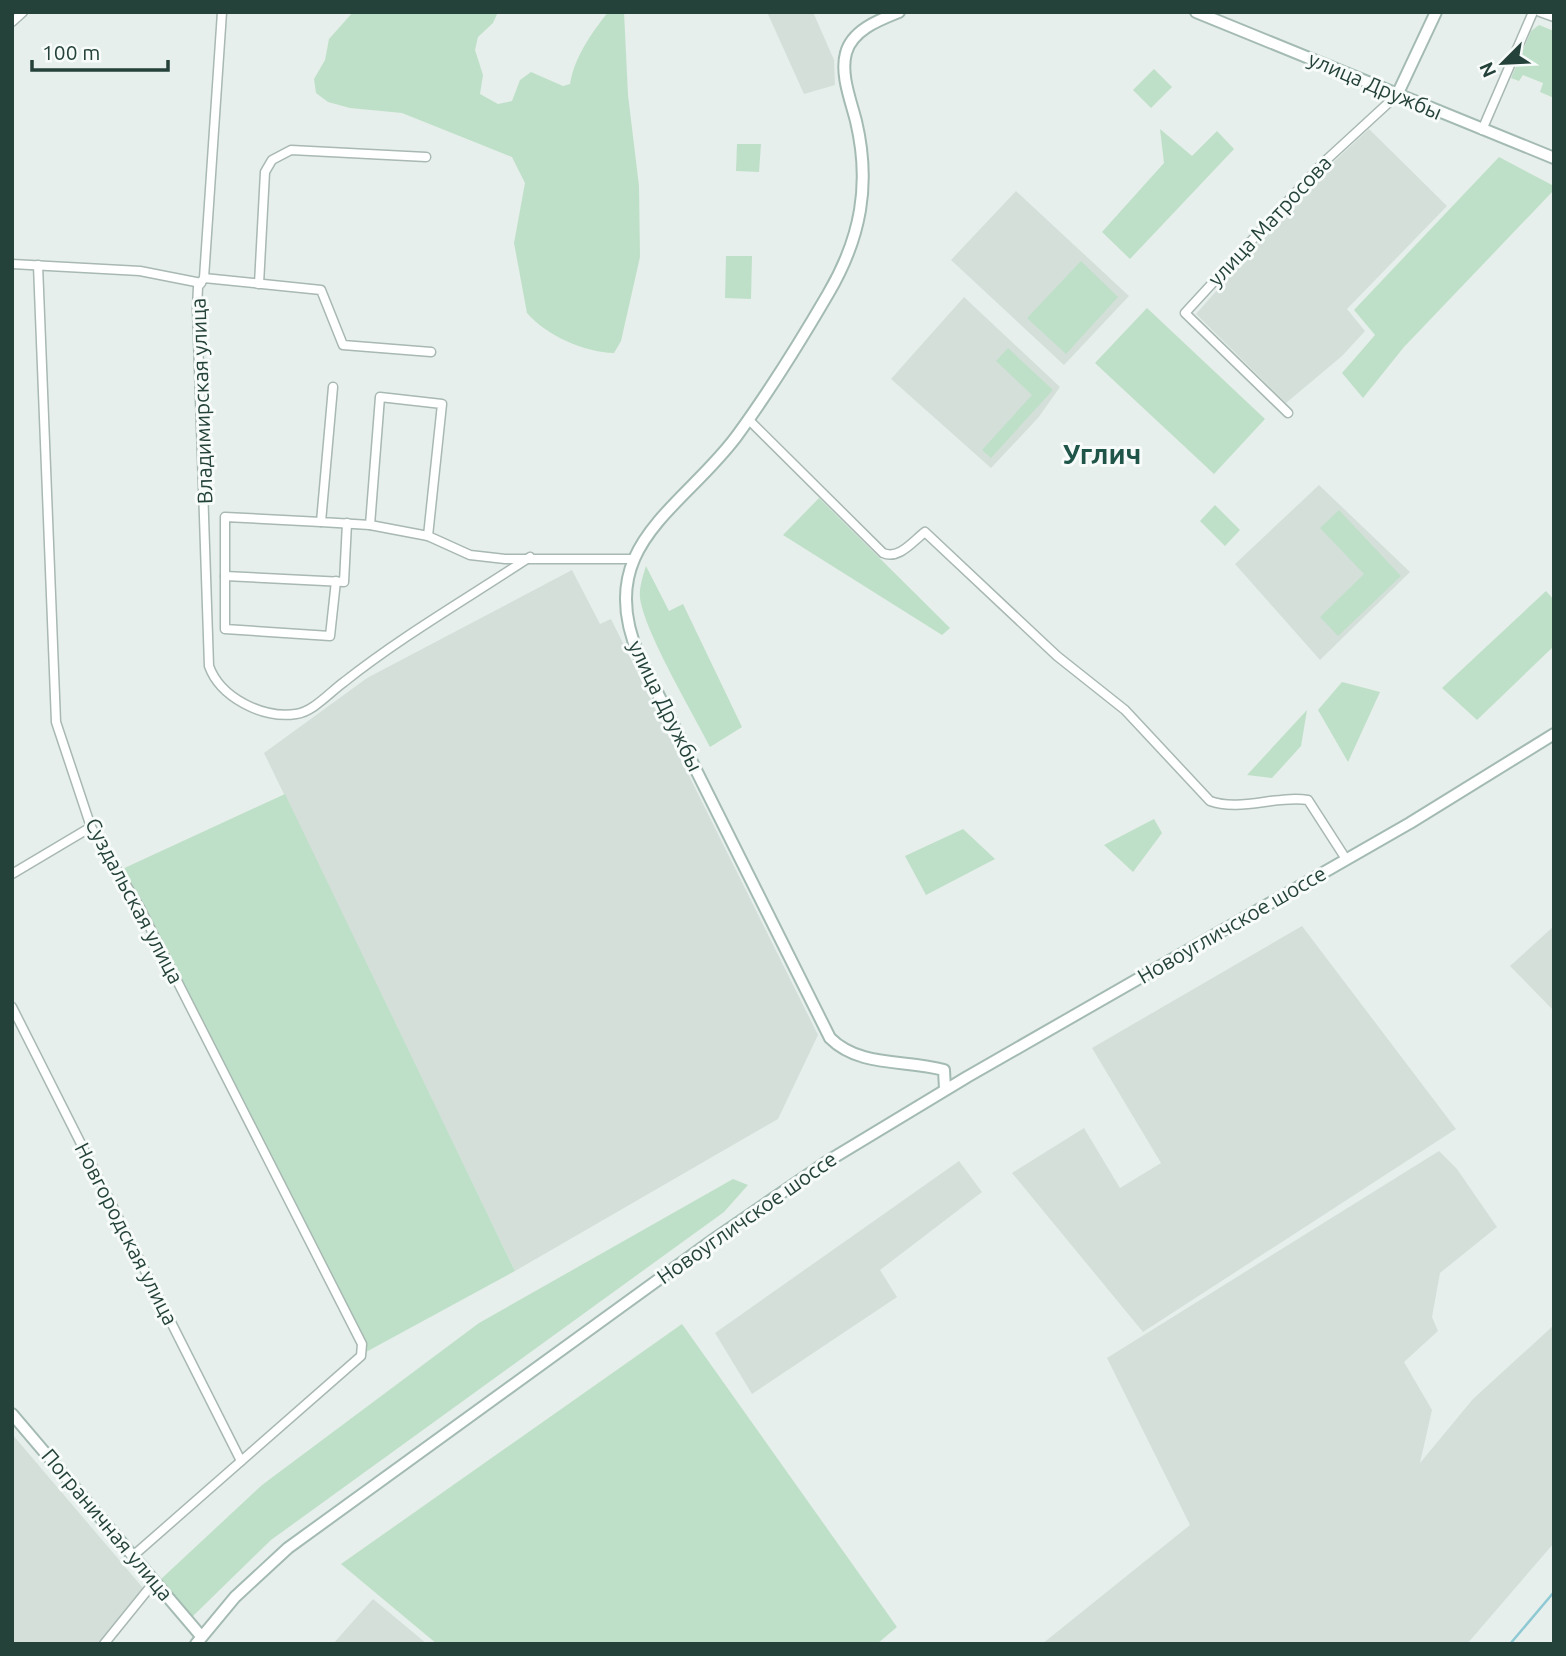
<svg xmlns="http://www.w3.org/2000/svg" width="1566" height="1656" font-family="Ubuntu,sans-serif">
  <style>
    .built { fill: #d4dfda }
    .green { fill: #bfe0c8 }
    .lines { fill: none; stroke-linecap: round; stroke-linejoin: round }
    .stream { stroke: #8ec9d4; stroke-width: 2.5 }
    .street-casing { stroke: #a8b8b2; stroke-width: 11 }
    .secondary-casing { stroke: #a4bbb3; stroke-width: 14 }
    .street { stroke: #fff; stroke-width: 8 }
    .secondary { stroke: #fff; stroke-width: 10 }
    .labels { text-anchor: middle; stroke-width: 6; stroke-linejoin: round; paint-order: stroke }
    .street-label { font-size: 21px; fill: #24423a; stroke: #f7fbf9 }
    .district-label { font-size: 28px; font-weight: bold; fill: #1f5548; stroke: #f7fbf9 }
  </style>
  <rect width="100%" height="100%" fill="#e6efeb"/>
  <g class="built">
    <path d="M767,12H813L834,60L835,85L804,94Z"/>
    <path d="M1369,129L1447,206L1347,309L1365,331L1342,356L1286,403L1196,314L1313,181Z"/>
    <path d="M1016,191L1129,296L1064,365L951,260Z"/>
    <path d="M964,297L1060,387L1038,418L991,468L891,379Z"/>
    <path d="M1319,485L1410,572L1320,660L1235,564Z"/>
    <path d="M572,570L600,624L611,619L818,1035L778,1119L515,1271L264,753L367,678Z"/>
    <path d="M1302,926L1456,1129L1143,1332L1012,1173L1084,1128L1120,1188L1161,1163L1092,1048Z"/>
    <path d="M1554,926V1011L1510,966Z"/>
    <path d="M1439,1151L1457,1169L1497,1227L1440,1273L1432,1317L1438,1331L1404,1362L1432,1410L1420,1463L1473,1399L1554,1325V1543L1467,1644H1042L1190,1525L1107,1358Z"/>
    <path d="M959,1161L982,1192L880,1270L897,1297L752,1394L715,1333Z"/>
    <path d="M12,1434L143,1588L104,1644H12Z"/>
    <path d="M373,1599L427,1644H333Z"/>
  </g>
  <g class="green">
    <path d="M353,12H498L493,23L478,37L475,50L483,75L480,94L498,104L512,101L520,80L531,72L563,86L570,84C575,56 591,34 608,12H624L628,95L639,186L640,257L621,341L614,353C584,352 547,336 527,313L514,243L525,183L512,157L402,113L350,108L328,102L316,93L314,79L325,60L329,39Z"/>
    <path d="M1539,25L1554,31V98L1540,92L1543,83L1523,75L1519,81L1511,78L1531,31Z"/>
    <path d="M1154,69L1172,87L1151,108L1133,90Z"/>
    <path d="M1160,129L1192,156L1217,131L1234,149L1130,259L1102,232L1164,163Z"/>
    <path d="M737,144H761L759,172L736,171Z"/>
    <path d="M1499,157L1554,186V190L1404,347L1363,398L1342,373L1375,335L1354,310Z"/>
    <path d="M726,256H752L751,299L725,298Z"/>
    <path d="M1081,261L1118,297L1066,354L1027,318Z"/>
    <path d="M1147,308L1265,419L1214,474L1095,363Z"/>
    <path d="M1008,348L1053,390L991,458L982,450L1032,395L996,361Z"/>
    <path d="M819,498L950,628L942,635L783,535Z"/>
    <path d="M1215,505L1240,530L1225,546L1200,521Z"/>
    <path d="M1339,510L1401,576L1338,636L1320,617L1364,574L1320,528Z"/>
    <path d="M646,566L669,611L683,604L742,727L710,747C692,711 645,633 640,598C639,587 643,576 646,566Z"/>
    <path d="M1546,591L1554,600V646L1477,720L1442,688Z"/>
    <path d="M1342,682L1380,692L1348,762L1318,710Z"/>
    <path d="M1307,710L1301,746L1272,778L1247,775Z"/>
    <path d="M285,794L515,1271L366,1352L118,871Z"/>
    <path d="M1154,819L1162,833L1133,872L1104,845Z"/>
    <path d="M963,829L995,859L926,895L905,856Z"/>
    <path d="M733,1179L748,1185L724,1212L271,1540L192,1617L160,1580L262,1485L479,1323Z"/>
    <path d="M682,1324L897,1627L877,1644H437L341,1564Z"/>
  </g>
  <g class="lines">
    <path class="stream" d="M1510,1644L1554,1592"/>
    <g class="street-casing">
      <g id="street">
        <path d="M222,12L204,278L198,287L197,308L209,666C220,697 262,719 296,714C313,712 330,692 344,682C402,636 468,598 530,557"/>
        <path d="M1540,12L1554,17"/>
        <path d="M12,22L23,12"/>
        <path d="M1482,130L1533,12"/>
        <path d="M12,264L140,271L201,283"/>
        <path d="M38,265L56,722L91,827L139,906L362,1344L361,1356L134,1555"/>
        <path d="M204,278L321,290L343,345L431,352"/>
        <path d="M259,284L265,172L272,160L291,150L426,157"/>
        <path d="M333,387L321,522L370,525L428,536L470,555L505,559H635"/>
        <path d="M1288,413L1185,313L1323,163L1397,95"/>
        <path d="M748,419L883,553C899,560 913,541 925,532L1057,656L1125,710L1210,801C1240,812 1276,795 1308,800L1346,859"/>
        <path d="M321,522L225,517V629L330,636L336,581"/>
        <path d="M370,525L380,397L442,404L428,536"/>
        <path d="M225,576L344,582L347,523"/>
        <path d="M12,874L91,827"/>
        <path d="M12,1007L241,1461"/>
        <path d="M104,1644L155,1581"/>
      </g>
    </g>
    <g class="secondary-casing">
      <g id="secondary">
        <path d="M899,12C879,20 852,30 846,53C840,74 851,101 856,121C871,184 861,238 828,294C800,342 769,392 736,437C681,510 592,547 639,656L830,1038C860,1068 906,1059 944,1070L945,1089"/>
        <path d="M1196,12L1554,158"/>
        <path d="M1397,95L1436,12"/>
        <path d="M12,1414L201,1636"/>
        <path d="M196,1644L235,1597L288,1548L713,1240L828,1161L967,1077L1410,823L1554,734"/>
      </g>
    </g>
    <use href="#street" class="street"/>
    <use href="#secondary" class="secondary"/>
  </g>
  <g class="labels">
    <g class="street-label">
      <text transform="translate(1375 86) rotate(23)" y="7">улица Дружбы</text>
      <text transform="translate(1270 221) rotate(-47)" y="7">улица Матросова</text>
      <text transform="translate(202 401) rotate(-92)" y="7">Владимирская улица</text>
      <text transform="translate(665 706) rotate(64)" y="7">улица Дружбы</text>
      <text transform="translate(134 901) rotate(62)" y="7">Суздальская улица</text>
      <text transform="translate(1232 925) rotate(-30)" y="7">Новоугличское шоссе</text>
      <text transform="translate(747 1218) rotate(-35)" y="7">Новоугличское шоссе</text>
      <text transform="translate(126 1234) rotate(63)" y="7">Новгородская улица</text>
      <text transform="translate(107 1525) rotate(50)" y="7">Пограничная улица</text>
    </g>
    <g class="district-label">
      <text x="1102" y="464">Углич</text>
    </g>
  </g>
  <rect width="1566" height="1656" fill="none" stroke="#24423a" stroke-width="28"/>
  <g transform="translate(1503 63) rotate(246)" stroke="#f7fbf9" stroke-width="5" paint-order="stroke">
  <path d="M0-5L12 26L0 18L-12 26Z" fill="#24423a"/>
  <text y="-10" font-size="19" font-weight="bold" text-anchor="middle" fill="#24423a">N</text>
  </g>
  <path d="M32 60v10h136v-10" fill="none" stroke="#24423a" stroke-width="3.5"/>
  <text x="42" y="60" font-size="21" fill="#24423a" stroke="#f7fbf9" stroke-width="5" paint-order="stroke">100 m</text>
</svg>
